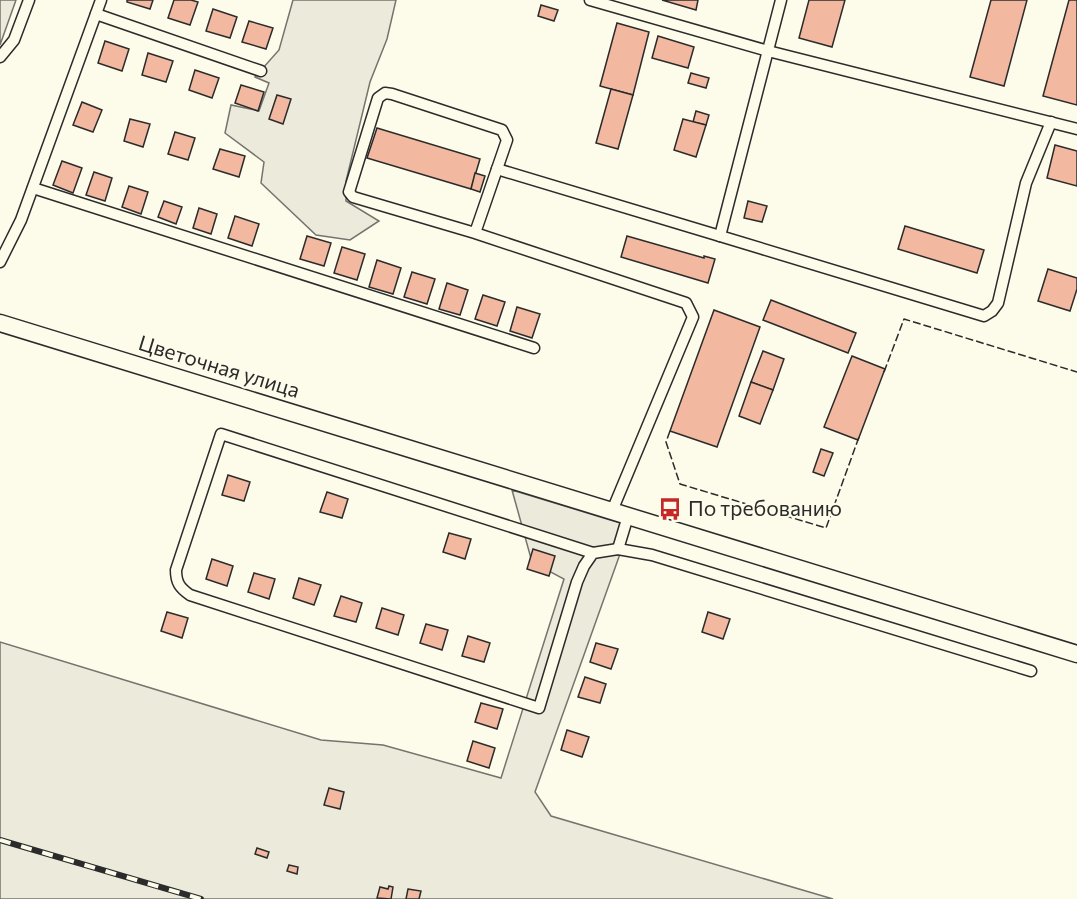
<svg xmlns="http://www.w3.org/2000/svg" width="1077" height="899" font-family="Commissioner,sans-serif">
  <style>
    .green { fill: #ecebdb; stroke: #74746e; stroke-width: 1.5 }
    .building { fill: #f2b8a0; stroke: #2b2b2b; stroke-width: 1.5 }
    .lines { fill: none; stroke-linecap: round; stroke-linejoin: round }
    .minor-casing { stroke: #2b2b2b; stroke-width: 13 }
    .primary-casing { stroke: #2b2b2b; stroke-width: 19 }
    .minor { stroke: #fdfbea; stroke-width: 10 }
    .primary { stroke: #fdfbea; stroke-width: 16 }
    .rail-casing { stroke: #2b2b2b; stroke-width: 6 }
    .rail { stroke: #fdfbea; stroke-width: 4; stroke-dasharray: 11; stroke-linecap: butt }
    .fence { stroke: #2b2b2b; stroke-width: 1.5; stroke-dasharray: 8 3; stroke-linecap: butt }
    .labels { text-anchor: middle; stroke-width: 4.5; stroke-linejoin: round; paint-order: stroke }
    .street-label { font-size: 21px; fill: #2b2b2b; stroke: #fdfbea }
    .poi-label { font-size: 21px; fill: #2b2b2b; stroke: #fdfbea; text-anchor: start }
  </style>
  <rect width="100%" height="100%" fill="#fdfbea"/>
  <g class="green">
    <path d="M0,0H16L0,45Z"/>
    <path d="M293,0H396L387,39L370,82L346,181V201L379,221L350,240L316,235L261,183L264,162L225,133L231,105L259,111L269,83L255,77L279,50Z"/>
    <path d="M512,490L630,526L535,792L551,816L833,899H0V642L321,740L383,745L501,778L564,579L532,562Z"/>
  </g>
  <g class="building">
    <path d="M127,0H153L150,9L127,2Z"/>
    <path d="M174,0H191L198,2L190,25L168,18Z"/>
    <path d="M662,0H698L696,10Z"/>
    <path d="M809,0H845L832,47L799,38Z"/>
    <path d="M991,0H1027L1004,86L970,77Z"/>
    <path d="M1069,0H1077V105L1043,96Z"/>
    <path d="M541,5L558,10L554,21L538,16Z"/>
    <path d="M213,9L237,17L230,38L206,31Z"/>
    <path d="M249,21L273,28L266,49L242,42Z"/>
    <path d="M617,23L649,32L633,95L600,86Z"/>
    <path d="M658,36L694,47L688,68L652,58Z"/>
    <path d="M105,41L129,49L122,71L98,63Z"/>
    <path d="M148,53L173,61L166,82L142,75Z"/>
    <path d="M195,70L219,78L212,98L189,90Z"/>
    <path d="M691,73L709,78L706,88L688,83Z"/>
    <path d="M241,85L264,92L258,111L235,103Z"/>
    <path d="M611,89L633,95L618,149L596,143Z"/>
    <path d="M277,95L291,99L283,124L269,119Z"/>
    <path d="M82,102L102,110L93,132L73,125Z"/>
    <path d="M696,111L709,115L706,125L693,122Z"/>
    <path d="M130,119L150,124L143,147L124,141Z"/>
    <path d="M683,119L706,125L696,157L674,150Z"/>
    <path d="M377,128L480,159L471,189L367,158Z"/>
    <path d="M175,132L195,138L188,160L168,154Z"/>
    <path d="M1055,145L1077,151V186L1047,178Z"/>
    <path d="M220,149L245,156L239,177L213,169Z"/>
    <path d="M62,161L82,168L73,193L53,185Z"/>
    <path d="M94,172L112,178L105,201L86,195Z"/>
    <path d="M475,173L485,176L480,192L471,189Z"/>
    <path d="M129,186L148,192L141,214L122,207Z"/>
    <path d="M164,201L182,207L176,224L158,217Z"/>
    <path d="M748,201L767,206L762,222L744,218Z"/>
    <path d="M199,208L217,214L211,234L193,228Z"/>
    <path d="M235,216L259,224L252,246L228,238Z"/>
    <path d="M905,226L984,250L977,273L898,249Z"/>
    <path d="M307,236L331,243L324,266L300,259Z"/>
    <path d="M627,236L704,258V256L715,259L708,283L621,257Z"/>
    <path d="M342,247L365,254L357,280L334,273Z"/>
    <path d="M377,260L401,268L393,294L369,287Z"/>
    <path d="M1048,269L1077,278V289L1070,311L1038,301Z"/>
    <path d="M412,272L435,279L427,304L404,297Z"/>
    <path d="M447,283L468,290L460,315L439,309Z"/>
    <path d="M483,295L505,302L497,326L475,319Z"/>
    <path d="M771,300L856,333L848,353L763,320Z"/>
    <path d="M517,307L540,314L532,338L510,331Z"/>
    <path d="M714,310L760,327L717,447L670,431Z"/>
    <path d="M763,351L784,359L773,390L751,382Z"/>
    <path d="M852,356L885,369L858,440L824,427Z"/>
    <path d="M751,382L773,390L760,424L739,416Z"/>
    <path d="M821,449L833,453L824,476L813,472Z"/>
    <path d="M228,475L250,482L244,501L222,495Z"/>
    <path d="M327,492L348,499L342,518L320,512Z"/>
    <path d="M449,533L471,539L465,559L443,552Z"/>
    <path d="M533,549L555,556L549,576L527,569Z"/>
    <path d="M212,559L233,566L227,586L206,579Z"/>
    <path d="M254,573L275,579L269,599L248,592Z"/>
    <path d="M299,578L321,585L314,605L293,598Z"/>
    <path d="M341,596L362,603L356,622L334,616Z"/>
    <path d="M382,608L404,615L398,635L376,628Z"/>
    <path d="M167,612L188,618L182,638L161,631Z"/>
    <path d="M708,612L730,619L723,639L702,632Z"/>
    <path d="M426,624L448,630L442,650L420,643Z"/>
    <path d="M468,636L490,643L484,662L462,656Z"/>
    <path d="M596,643L618,649L611,669L590,662Z"/>
    <path d="M585,677L606,684L600,703L578,697Z"/>
    <path d="M481,703L503,709L497,729L475,722Z"/>
    <path d="M567,730L589,737L582,757L561,750Z"/>
    <path d="M473,741L495,748L489,768L467,761Z"/>
    <path d="M329,788L344,792L340,809L324,805Z"/>
    <path d="M257,848L269,852L267,858L255,854Z"/>
    <path d="M289,865L298,867L297,874L287,871Z"/>
    <path d="M389,886L393,887L391,899L377,898L380,887L388,889Z"/>
    <path d="M408,889L421,891L419,899H406Z"/>
  </g>
  <g class="lines">
    <g class="minor-casing">
      <g id="minor">
        <path d="M590,0L768,51L1077,129"/>
        <path d="M781,0L720,236L984,316L992,311L998,303L1026,183L1051,122"/>
        <path d="M96,14L261,71"/>
        <path d="M0,57L14,40L29,0"/>
        <path d="M497,169L720,236"/>
        <path d="M33,188L534,348"/>
        <path d="M475,233L507,140L502,130L392,94L385,93L378,98L349,192L353,197L475,233L686,303L693,317L612,511"/>
        <path d="M0,262L21,220L101,0"/>
        <path d="M618,549L628,516"/>
        <path d="M593,553L584,566L577,582L539,708L190,595C180,588 176,583 176,570L221,434L593,553L618,549L652,555L1031,671"/>
      </g>
    </g>
    <g class="primary-casing">
      <path id="primary" d="M0,323L1077,654"/>
    </g>
    <use href="#minor" class="minor"/>
    <use href="#primary" class="primary"/>
    <g class="rail-casing">
      <path id="rail" d="M0,840L201,899"/>
    </g>
    <use href="#rail" class="rail"/>
    <g class="fence">
      <path d="M884,372L904,319L1077,372"/>
      <path d="M670,431L666,442L680,484L826,528L859,437"/>
    </g>
  </g>
  <defs>
    <g id="bus-bare" transform="scale(1.8)"><path d="M-5-6H5V4H4V6H2V4H-2V6H-4V4H-5ZM-3.5-4V0h7V-4ZM-3.5 1.2v1.5H-2V1.2ZM2 1.2v1.5H3.5V1.2Z" fill="#c62828" stroke="#fdfbea" stroke-width="2.5" paint-order="stroke"/></g>
  </defs>
  <g fill-rule="evenodd">
    <use href="#bus-bare" x="670" y="509"/>
  </g>
  <g class="labels">
    <g class="street-label">
      <text transform="translate(219 367) rotate(17)" y="7">Цветочная улица</text>
    </g>
    <g class="poi-label">
      <text x="688" y="516">По требованию</text>
    </g>
  </g>
</svg>
